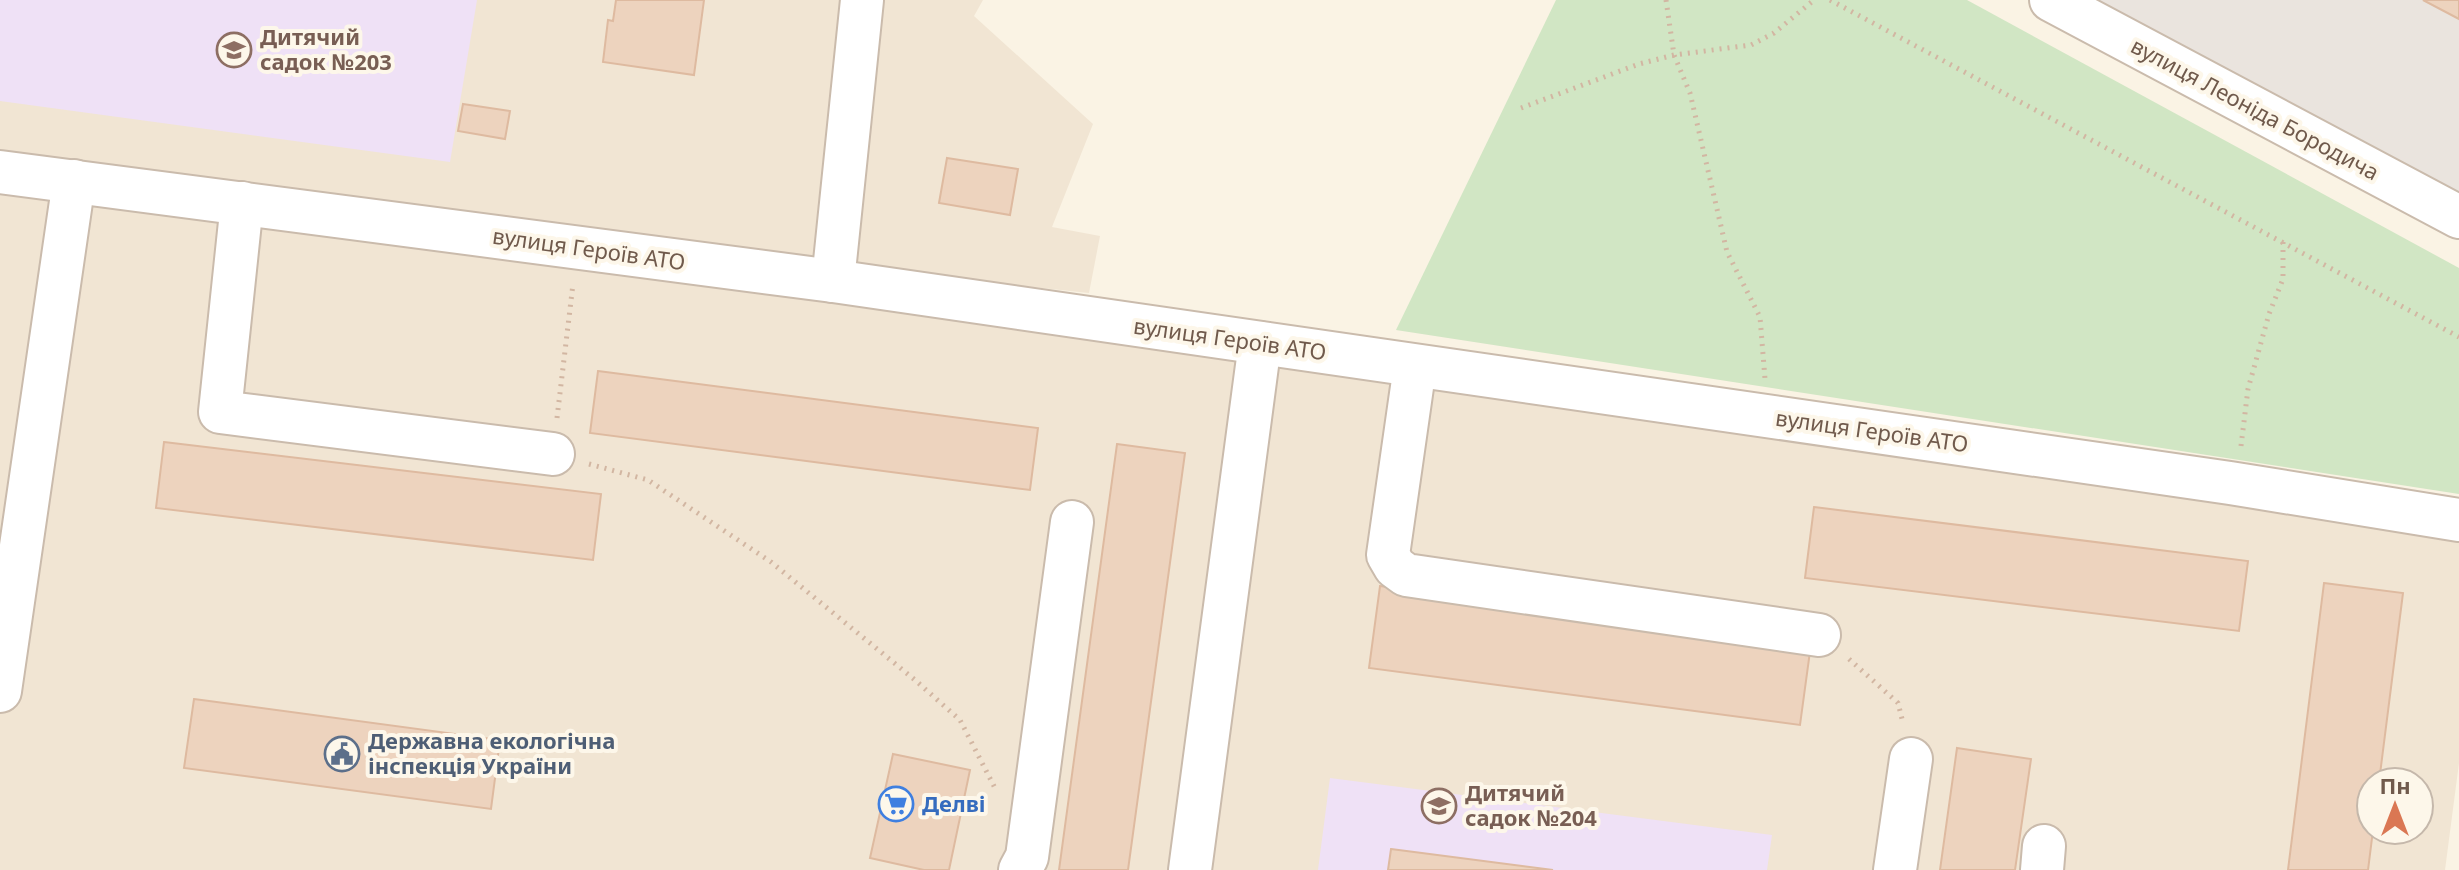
<svg xmlns="http://www.w3.org/2000/svg" width="2459" height="870" font-family="'Noto Sans',sans-serif">
  <style>
    .residential { fill: #f1e5d3; fill-rule: evenodd }
    .industrial { fill: #eae4de }
    .education { fill: #efe1f6 }
    .green { fill: #d1e6c4 }
    .building { fill: #edd3be; stroke: #debaa0; stroke-width: 2 }
    .lines { fill: none; stroke-linecap: round; stroke-linejoin: round }
    .minor-casing { stroke: #cabbac; stroke-width: 46 }
    .path { stroke: #d2b6a2; stroke-width: 5; stroke-dasharray: 2 6; stroke-linecap: butt }
    .minor { stroke: #fff; stroke-width: 42 }
    .labels { text-anchor: middle; stroke-width: 8; stroke-linejoin: round; paint-order: stroke }
    .education-label { font-size: 22px; font-weight: bold; fill: #785e54; stroke: #fdf7ea; text-anchor: start }
    .street-label { font-size: 22px; fill: #705a4c; stroke: #fdf7ea }
    .service-label { font-size: 22px; font-weight: bold; fill: #4e5e75; stroke: #fdf7ea; text-anchor: start }
    .shop-label { font-size: 22px; font-weight: bold; fill: #366cbe; stroke: #fdf7ea; text-anchor: start }
  </style>
  <rect width="100%" height="100%" fill="#faf3e4"/>
  <g class="residential">
    <path d="M0,0H983L974,16L1093,124L1052,227L1100,236L1089,293L242,203L0,169Z"/>
    <path d="M0,192L1304,358L2459,539V763L2445,870H0ZM2371,782H2419V830H2371Z"/>
  </g>
  <path class="industrial" d="M2051,0H2459V217Z"/>
  <g class="education">
    <path d="M0,0H477L450,162L0,101Z"/>
    <path d="M1330,778L1772,835L1767,870H1318Z"/>
  </g>
  <path class="green" d="M1556,0H1967L2459,268V494L1396,330Z"/>
  <g class="building">
    <path d="M616,0H704L694,75L603,62L608,20L613,21Z"/>
    <path d="M2423,0H2459V19Z"/>
    <path d="M463,104L510,111L505,139L458,131Z"/>
    <path d="M947,158L1018,169L1010,215L939,203Z"/>
    <path d="M598,371L1038,428L1030,490L590,433Z"/>
    <path d="M164,442L601,494L593,560L156,508Z"/>
    <path d="M1117,444L1185,453L1128,870H1059Z"/>
    <path d="M1814,507L2248,561L2239,631L1805,578Z"/>
    <path d="M2324,583L2403,593L2379,782H2371V830H2373L2368,870H2288Z"/>
    <path d="M1380,586L1811,644L1800,725L1369,668Z"/>
    <path d="M194,699L500,740L491,809L184,768Z"/>
    <path d="M1957,748L2031,759L2015,870H1940Z"/>
    <path d="M893,754L970,770L949,870H924L870,858Z"/>
    <path d="M1391,849L1553,870H1388Z"/>
  </g>
  <g class="lines">
    <g class="minor-casing">
      <g id="minor">
        <path d="M2051,0L2459,217"/>
        <path d="M0,172L833,281L2230,483L2459,520"/>
        <path d="M242,203L220,412L553,454"/>
        <path d="M833,281L862,0"/>
        <path d="M1415,366L1388,555L1395,567L1406,575L1819,635"/>
        <path d="M0,691L74,181"/>
        <path d="M1020,870L1027,857L1072,522"/>
        <path d="M1190,870L1260,343"/>
        <path d="M1895,870L1911,759"/>
        <path d="M2042,870L2044,846"/>
      </g>
    </g>
    <g class="path">
      <path d="M1666,0L1674,55L1690,93L1727,252L1760,317L1765,379"/>
      <path d="M1830,0L2459,337"/>
      <path d="M1521,108L1639,64L1674,55L1751,45L1774,33L1814,0"/>
      <path d="M557,418L573,284"/>
      <path d="M2241,446L2248,389L2269,314L2283,279V241"/>
      <path d="M589,464L648,480L771,562L915,680L960,720L996,790"/>
      <path d="M1849,659L1898,703L1903,723"/>
    </g>
    <use href="#minor" class="minor"/>
  </g>
  <defs>
    <g id="school-ring" transform="scale(1.8)"><circle r="9.5" fill="#fdf7ea" stroke="#8d6e63" stroke-width="1.5"/><path d="M0-5L7-2L0 1L-7-2ZM-4 1L0 2.5L4 1V4Q0 6-4 4Z" fill="#8d6e63"/></g>
    <g id="civic-ring" transform="scale(1.8)"><circle r="9.5" fill="#fdf7ea" stroke="#5c6f8a" stroke-width="1.5"/><path d="M-.6-6.5H3V-4.5H.6V-3L4-1V1h2V6H-6V1h2V-1L-.6-3ZM-1.2 2.5V6h2.4V2.5Z" fill="#5c6f8a"/></g>
    <g id="supermarket-ring" transform="scale(1.8)"><circle r="9.5" fill="#fdf7ea" stroke="#3f7fe0" stroke-width="1.5"/><path d="M-6-5.5h2.5l.6 2H6L4.5 2H-2.5L-4.4-4H-6ZM-1.5 3.2a1.3 1.3 0 1 0 .1 0ZM3 3.2a1.3 1.3 0 1 0 .1 0Z" fill="#3f7fe0"/></g>
  </defs>
  <g fill-rule="evenodd">
    <use href="#school-ring" x="234" y="50"/>
    <use href="#civic-ring" x="342" y="754"/>
    <use href="#supermarket-ring" x="896" y="804"/>
    <use href="#school-ring" x="1439" y="806"/>
  </g>
  <g class="labels">
    <g class="education-label">
      <text x="260" y="45">Дитячий<tspan x="260" dy="25">садок №203</tspan></text>
      <text x="1465" y="801">Дитячий<tspan x="1465" dy="25">садок №204</tspan></text>
    </g>
    <g class="street-label">
      <text transform="translate(2255 109) rotate(28)" y="8">вулиця Леоніда Бородича</text>
      <text transform="translate(589 249) rotate(8)" y="8">вулиця Героїв АТО</text>
      <text transform="translate(1230 339) rotate(8)" y="8">вулиця Героїв АТО</text>
      <text transform="translate(1872 431) rotate(8)" y="8">вулиця Героїв АТО</text>
    </g>
    <g class="service-label">
      <text x="368" y="749">Державна екологічна<tspan x="368" dy="25">інспекція України</tspan></text>
    </g>
    <g class="shop-label">
      <text x="922" y="812">Делві</text>
    </g>
  </g>
  <g transform="translate(2395 806)"><circle r="38" fill="#fdf7ea" stroke="#c5b8ab" stroke-width="2"/>
  <path d="M0-6L14 30L0 20L-14 30Z" fill="#da7753"/>
  <text y="-12" font-size="22" font-weight="bold" text-anchor="middle" fill="#705a4c">Пн</text>
  </g>
</svg>
